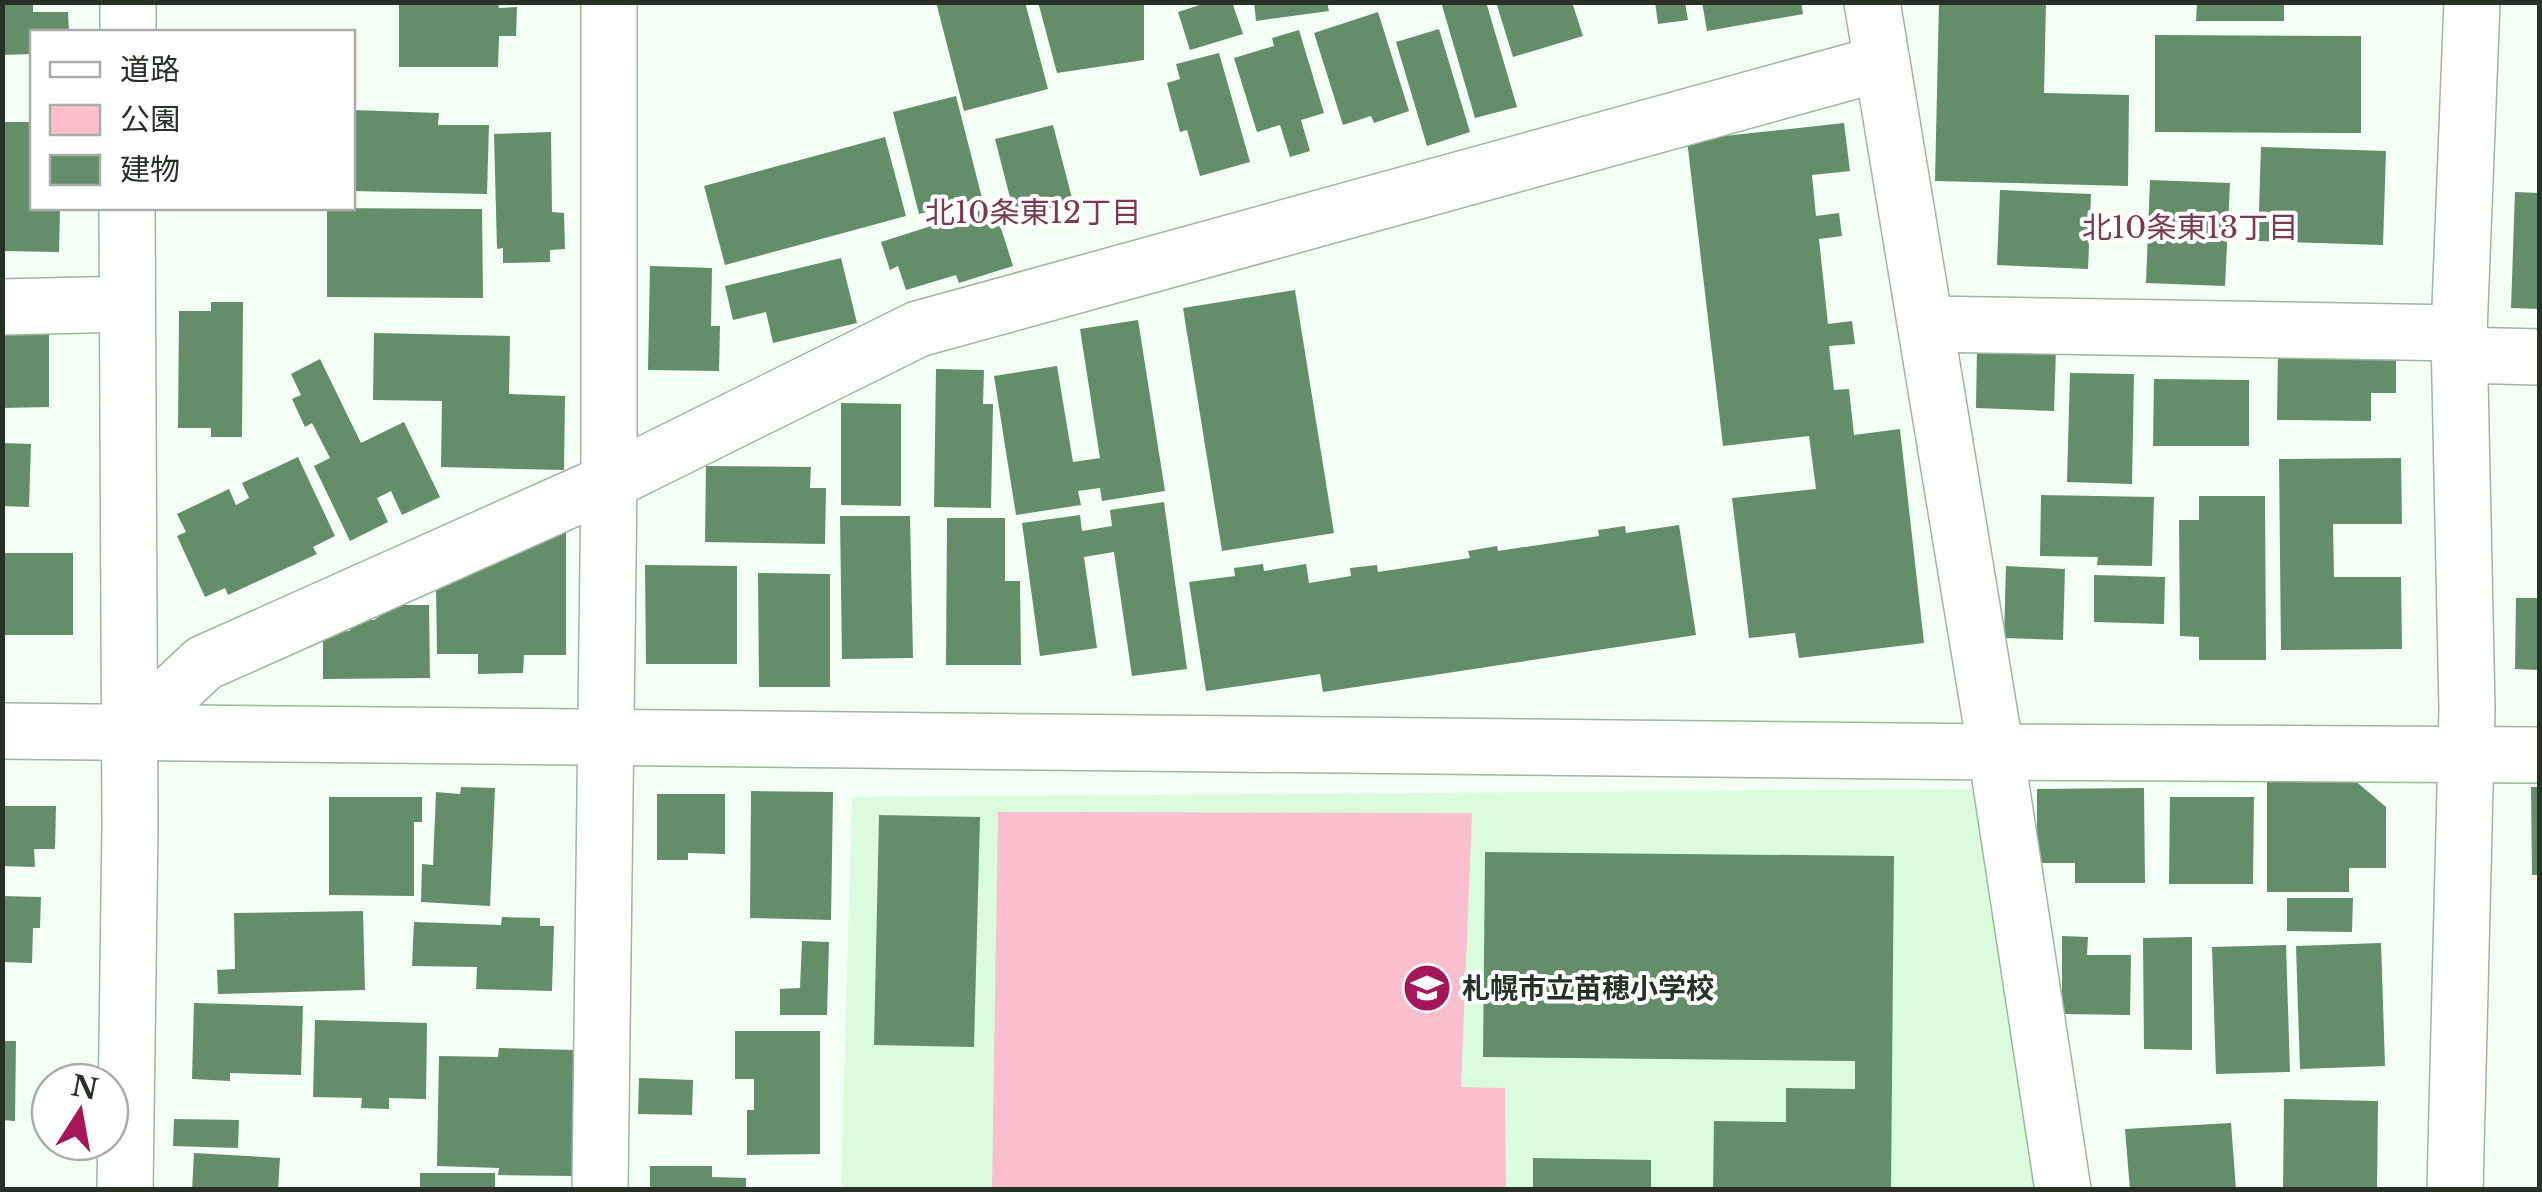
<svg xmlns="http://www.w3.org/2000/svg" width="2542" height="1192" font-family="'Libre Baskerville','Noto Sans JP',serif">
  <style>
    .built { fill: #dafcdd }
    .green { fill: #fabecf }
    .building { fill: #648e69 }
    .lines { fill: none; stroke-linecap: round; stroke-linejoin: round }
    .minor-casing { stroke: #9db7a0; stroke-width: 58 }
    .minor { stroke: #fff; stroke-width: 55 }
    .labels { text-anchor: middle; stroke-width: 8; stroke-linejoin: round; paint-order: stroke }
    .poi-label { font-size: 28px; font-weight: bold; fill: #273128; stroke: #fff; text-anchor: start }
    .neighbourhood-label { font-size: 30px; fill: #7d3851; stroke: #fff }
  </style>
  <rect width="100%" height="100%" fill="#f3fef4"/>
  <path class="built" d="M1980,789L2035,1189L841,1190L852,797Z"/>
  <path class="green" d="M998,812L1472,813L1461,1087L1505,1088L1506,1189H992Z"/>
  <g class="building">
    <path d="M2,2H33V12H68L69,32H32V54L2,55Z"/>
    <path d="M399,2H498L499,8L517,7L516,36H499L498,67H399Z"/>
    <path d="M936,2H1025L1048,89L964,111Z"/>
    <path d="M1038,2H1144V60L1057,73Z"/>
    <path d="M1209,2H1232L1243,34L1190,50L1178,12Z"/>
    <path d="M1254,2H1327L1329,11L1256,21Z"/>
    <path d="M1441,2H1486L1517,107L1475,118Z"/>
    <path d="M1496,2H1572L1583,36L1513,57Z"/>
    <path d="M1655,2H1685L1688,20L1658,24Z"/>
    <path d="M1702,2H1801L1803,14L1707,31Z"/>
    <path d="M1939,2H2046L2044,93L2129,95L2128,186L1935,181Z"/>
    <path d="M2197,2H2284V21H2196Z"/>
    <path d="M1378,12L1409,111L1374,123L1371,116L1343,125L1314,33Z"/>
    <path d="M1439,29L1470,132L1427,146L1396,42Z"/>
    <path d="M1299,30L1324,113L1301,120L1310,151L1290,157L1280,125L1257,132L1234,58L1274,46L1272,38Z"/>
    <path d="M2155,35L2361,36V133L2155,132Z"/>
    <path d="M1219,53L1250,162L1200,176L1187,130L1180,132L1167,83L1180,79L1176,64Z"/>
    <path d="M956,96L982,198L919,214L893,112Z"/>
    <path d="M352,110L439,113L438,125H489L487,194L352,191Z"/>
    <path d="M2,122H32V208H60L59,252L2,251Z"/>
    <path d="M1844,123L1850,171L1812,175L1816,216L1839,213L1842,236L1819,239L1828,324L1852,321L1855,344L1829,346L1834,390L1849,389L1854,435L1900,429L1924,643L1799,658L1795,633L1749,638L1732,498L1816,489L1809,436L1723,446L1687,140Z"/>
    <path d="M1053,125L1073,202L1015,217L995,139Z"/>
    <path d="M551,132L552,212L564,213L565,249L550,250V262L503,263V248L497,249L494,134Z"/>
    <path d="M885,137L906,216L725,265L704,186Z"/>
    <path d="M2261,147L2386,151L2383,245L2258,241Z"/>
    <path d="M2150,180L2230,183L2225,286L2146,283Z"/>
    <path d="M2000,190L2091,194L2088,269L1997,265Z"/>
    <path d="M2515,192L2540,193V309L2511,308Z"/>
    <path d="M994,206L1013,266L959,283L956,275L906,290L898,266L890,270L881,242Z"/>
    <path d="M327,208L482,209L483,298L327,297Z"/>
    <path d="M841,258L857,323L773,343L766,312L733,320L725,286Z"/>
    <path d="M650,266L712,268L711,326H720L719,371L648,370Z"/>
    <path d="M1295,290L1334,533L1222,551L1183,308Z"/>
    <path d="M211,302H243L242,437H211V428H178L179,311H211Z"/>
    <path d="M1138,320L1165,491L1102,501L1100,488L1078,491L1081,505L1016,515L994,376L1057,366L1073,462L1100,458L1080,329Z"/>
    <path d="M2,329H49V407L2,408Z"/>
    <path d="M374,333L510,336L509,394L565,396L564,470L441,467L442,401L373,400Z"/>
    <path d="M1977,346L2056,349L2054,411L1976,408Z"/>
    <path d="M2278,350H2396V393H2371V421L2277,420Z"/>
    <path d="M320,359L361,443L404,422L440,497L402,515L391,491L377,498L388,522L350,541L314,466L330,458L312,423L305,427L292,399L301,395L291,374Z"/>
    <path d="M936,369L984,370L983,404H993L991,508L934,507Z"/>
    <path d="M2070,373L2134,374L2132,484L2067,482Z"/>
    <path d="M2154,379L2249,380V446H2153Z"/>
    <path d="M841,403L901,404V506L841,505Z"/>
    <path d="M2,443L31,444L29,507L2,506Z"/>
    <path d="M298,457L335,536L313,547L317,554L228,595L225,588L205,597L177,536L186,532L177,514L229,489L236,505L249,498L242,483Z"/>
    <path d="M2401,458L2402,524H2333L2334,577H2401L2402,649L2281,650L2279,459Z"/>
    <path d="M706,466L811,467L810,488H826L825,544L705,542Z"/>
    <path d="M2041,495L2154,497L2152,566L2097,565L2098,557L2040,556Z"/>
    <path d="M2199,496H2265L2266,660H2199V637L2180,636L2179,520H2199Z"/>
    <path d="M1164,502L1187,669L1132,676L1114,552L1084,557L1097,648L1040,656L1022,523L1080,515L1082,531L1112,526L1110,510Z"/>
    <path d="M840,516H910L913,658L842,659Z"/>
    <path d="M947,518H1005V581H1020L1021,665H946Z"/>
    <path d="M1679,525L1696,635L1323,692L1320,674L1206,691L1189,582L1235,576L1234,568L1263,564L1264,571L1306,564L1309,583L1351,576L1350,568L1377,565L1378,572L1470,558L1468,551L1497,546L1498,551L1599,536L1598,530L1625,526L1626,533Z"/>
    <path d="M566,532V655H524L523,673L478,674V654H437L436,586Z"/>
    <rect x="2" y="553" width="71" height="82"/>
    <path d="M645,565L737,566V664H646Z"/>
    <path d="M2006,566L2065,569L2063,640L2004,638Z"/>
    <path d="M758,573L830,574V687H759Z"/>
    <path d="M2094,575L2165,577L2164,624L2094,622Z"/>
    <path d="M2516,598H2540V670L2515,669Z"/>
    <path d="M396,605H429L430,678L323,679V636L332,637L331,632L350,631V620H374Z"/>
    <path d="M2267,778L2353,779L2386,807V868H2349V892H2267Z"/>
    <path d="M461,787L495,788L490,906L421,902L422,864L433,865L436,792L460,794Z"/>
    <path d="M2531,787H2540V875H2532Z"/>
    <path d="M2144,788L2145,883H2075V863H2037V789Z"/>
    <path d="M751,791L833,792L831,920L750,918Z"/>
    <path d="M657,794H725V854L688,853V860H657Z"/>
    <path d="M329,797H422V822H414V896L329,895Z"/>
    <path d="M2170,797H2254L2253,884H2169Z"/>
    <path d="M2,806H56L55,849H34L35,867L2,866Z"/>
    <path d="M879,815L980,817L974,1047L874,1045Z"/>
    <path d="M1485,852L1894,856L1891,1190H1713L1714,1121L1786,1122V1088L1855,1089V1061L1483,1057Z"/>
    <path d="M2,896L41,897L40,928H33L32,963L2,962Z"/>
    <path d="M2287,898H2353L2352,932L2287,931Z"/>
    <path d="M363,911L365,990L218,994L217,970L235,969L234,913Z"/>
    <path d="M502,917L540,918V926H554L552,991L476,989L477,967L412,966L414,922L501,925Z"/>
    <path d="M2062,936L2088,937L2087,955H2131L2130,1015L2062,1014Z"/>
    <path d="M2192,937V1050L2144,1049L2143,938Z"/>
    <path d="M802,941L829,942L827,1015H780V989L800,988Z"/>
    <path d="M2381,943L2385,1066L2300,1069L2296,946Z"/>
    <path d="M2286,945L2290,1072L2216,1074L2212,947Z"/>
    <path d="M194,1003L303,1006L301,1075L230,1073V1081L192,1079Z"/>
    <path d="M315,1020L427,1023L426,1099L389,1098V1109L361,1108L362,1098L313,1097Z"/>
    <path d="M735,1031H820V1154L747,1155V1110H754V1079H735Z"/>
    <path d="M2,1041H16L15,1121L2,1120Z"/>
    <path d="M499,1048L575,1050L572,1176L498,1175L499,1168L437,1166L439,1056L498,1057Z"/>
    <path d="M639,1078L693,1080L692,1115L638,1114Z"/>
    <path d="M2284,1099L2378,1101L2377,1190H2283Z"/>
    <path d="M174,1119L239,1120L238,1148L173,1146Z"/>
    <path d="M2231,1123L2236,1190H2130L2125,1129Z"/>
    <path d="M194,1153L280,1158L278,1190H192Z"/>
    <path d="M1533,1158L1651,1160V1190H1533Z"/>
    <path d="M650,1166H712V1177L746,1178V1190H650Z"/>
    <rect x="420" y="1173" width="75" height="17"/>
  </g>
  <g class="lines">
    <g class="minor-casing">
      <g id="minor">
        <path d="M1872,2L1996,752L2063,1190"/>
        <path d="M128,32V2"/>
        <path d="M2,307L127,304"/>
        <path d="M1926,324L2459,333"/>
        <path d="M2459,355L2540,357"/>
        <path d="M2,731L1996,752L2540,755"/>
        <path d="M129,733L204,663L609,482L918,329L1882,63"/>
        <path d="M125,1190L130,825L127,208"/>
        <path d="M600,1190L609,482V2"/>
        <path d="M2455,1190L2467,709L2459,333L2472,2"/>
      </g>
    </g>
    <use href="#minor" class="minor"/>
  </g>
  <defs>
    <g id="school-disc" transform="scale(2.5)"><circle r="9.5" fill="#a41559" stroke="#fff"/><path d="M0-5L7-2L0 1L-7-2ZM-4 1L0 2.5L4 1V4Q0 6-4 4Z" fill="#fff"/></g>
  </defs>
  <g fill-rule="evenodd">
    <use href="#school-disc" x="1427" y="988"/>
  </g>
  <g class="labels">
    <g class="poi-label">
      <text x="1462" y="998">札幌市立苗穂小学校</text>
    </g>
    <g class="neighbourhood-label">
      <text x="1033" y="223">北10条東12丁目</text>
      <text x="2190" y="238">北10条東13丁目</text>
    </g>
  </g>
  <rect width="2542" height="1192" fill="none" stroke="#273128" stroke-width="10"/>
  <rect x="30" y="30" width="325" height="180" fill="#ffffff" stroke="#a9ada9" stroke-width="2.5"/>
  <rect x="50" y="62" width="50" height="15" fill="#ffffff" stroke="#a9ada9" stroke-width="2.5"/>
  <text x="120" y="80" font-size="30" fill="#273128">道路</text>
  <rect x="50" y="105" width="50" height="30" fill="#fabecf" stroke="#a9ada9" stroke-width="2.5"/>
  <text x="120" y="130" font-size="30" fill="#273128">公園</text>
  <rect x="50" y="155" width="50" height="30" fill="#648e69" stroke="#a9ada9" stroke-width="2.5"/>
  <text x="120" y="180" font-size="30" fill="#273128">建物</text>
  <g transform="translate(80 1112) rotate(11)"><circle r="48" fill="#ffffff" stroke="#a9ada9" stroke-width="2.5"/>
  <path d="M0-8L18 38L0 25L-18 38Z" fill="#a41559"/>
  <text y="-15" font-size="28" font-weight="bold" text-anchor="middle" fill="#273128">N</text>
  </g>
</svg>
